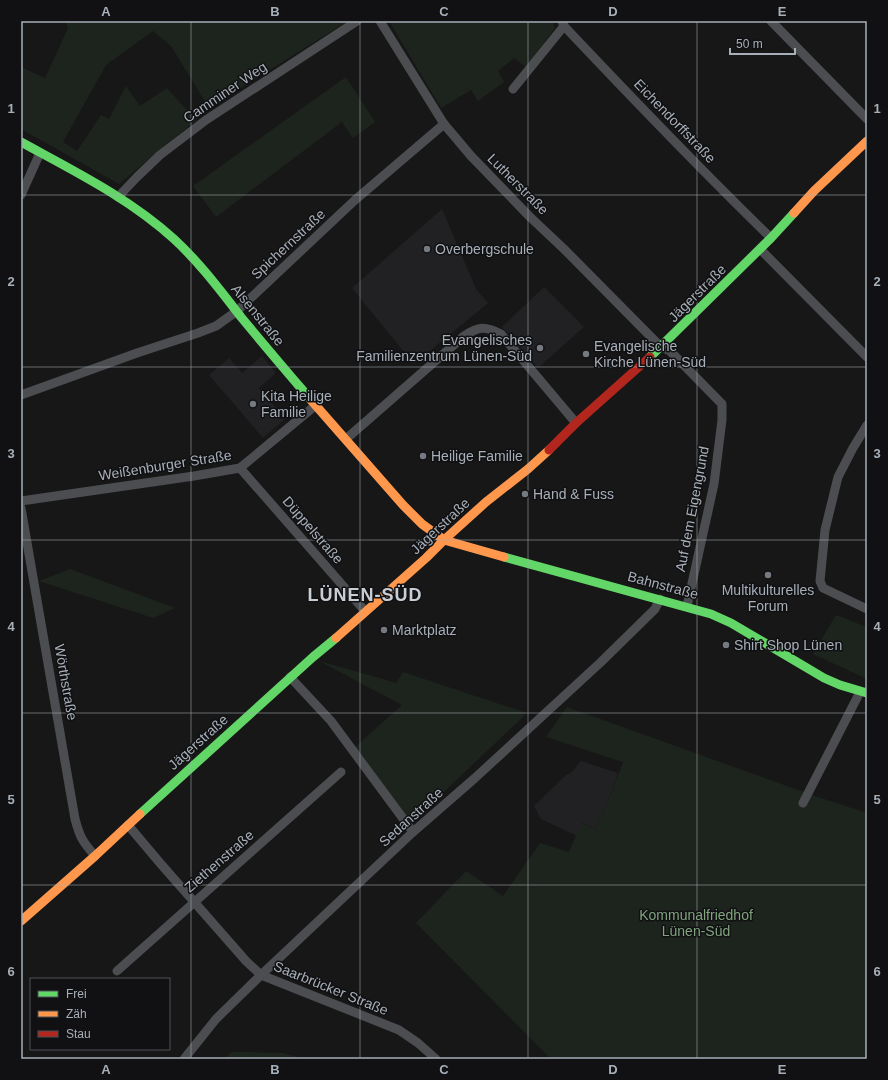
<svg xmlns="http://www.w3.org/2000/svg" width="888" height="1080" font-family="Arial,sans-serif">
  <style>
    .built { fill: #212123 }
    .green { fill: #1d241d }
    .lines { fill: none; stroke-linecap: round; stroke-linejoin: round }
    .street { stroke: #4b4d50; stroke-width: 9 }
    .fast { stroke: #63d668; stroke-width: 9 }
    .slow { stroke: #ff974d; stroke-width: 9 }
    .jam { stroke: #b3261e; stroke-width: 9 }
    .grid { fill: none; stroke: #a7afb8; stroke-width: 1; stroke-opacity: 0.55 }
    .poi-dot { fill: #757a80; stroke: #111113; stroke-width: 1.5 }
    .labels { text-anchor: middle; stroke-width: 3; stroke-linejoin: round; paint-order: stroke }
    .street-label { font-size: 14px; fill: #a7afb8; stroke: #111113 }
    .poi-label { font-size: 14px; fill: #a7afb8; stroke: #111113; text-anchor: start }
    .park-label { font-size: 14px; fill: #81a47e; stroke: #111113 }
    .district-label { font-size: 18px; font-weight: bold; letter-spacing: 1px; fill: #c9cdd4; stroke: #111113 }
    .neatline { fill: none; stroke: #a7afb8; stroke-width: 1.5 }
    .grid-label { font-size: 13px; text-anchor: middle; font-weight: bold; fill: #a7afb8 }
  </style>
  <rect width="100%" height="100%" fill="#171717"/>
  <g class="built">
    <path d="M442,209L476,289L488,303L414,364L352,288Z"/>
    <path d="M544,287L584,327L538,368L502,327Z"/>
    <path d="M262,356L276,373L259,388L285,419L263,438L209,375L229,358L242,373Z"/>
    <path d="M581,761L618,773L607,803L595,829L582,823L577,836L541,819L534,806L566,775L572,772Z"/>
  </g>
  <g class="green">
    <path d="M66,21H348L209,108L171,46L153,31L106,65L63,142L77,151L101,115L109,119L126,86L140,106L167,88L196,120L119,184L21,129V67L45,78L68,28Z"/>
    <path d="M389,21H552L555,28L526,67L514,58L498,71L504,82L478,101L471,90L441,108Z"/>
    <path d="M346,77L375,122L353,138L342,122L216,217L193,186Z"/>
    <path d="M70,569L175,608L153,618L39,581Z"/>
    <path d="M836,615L867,627V679L813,654Z"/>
    <path d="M319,661L383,679L396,683L403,672L527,713L410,824L354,748L402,705Z"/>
    <path d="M567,707L812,795L867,813V1059H551L416,923L466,871L503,896L540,843L569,852L581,823L595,829L607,803L623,762L546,737Z"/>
    <path d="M232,1052H248L282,1053L305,1059H224Z"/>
  </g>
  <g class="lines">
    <g class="street">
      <path d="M380,21L444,124L471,156L530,217L564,249L661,347L670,351L722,404V420L714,484L687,606"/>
      <path d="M562,21L564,26C632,98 700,169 771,238"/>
      <path d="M771,21L867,119"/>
      <path d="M513,89L564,26"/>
      <path d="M21,195L40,153"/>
      <path d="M118,197L137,177L160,155L206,120L357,21"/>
      <path d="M760,249L867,357"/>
      <path d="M21,395L137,353L198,333L216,326L237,311L355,200L444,124"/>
      <path d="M867,425L853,448L838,477L825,530L820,581L823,588L867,609"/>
      <path d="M346,439L464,336C479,326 485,326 501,334L576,423"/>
      <path d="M240,468L365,611"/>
      <path d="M21,501L194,476L240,468L316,405"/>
      <path d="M21,508L75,819C80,838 83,842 95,856"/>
      <path d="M290,677L331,721L413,832"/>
      <path d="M803,803L860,692"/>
      <path d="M128,825L160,863L246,961L261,975L399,1030L418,1043L436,1059"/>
      <path d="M117,971L341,772"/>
      <path d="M184,1059L216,1019L261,975L413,832L475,778L601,662L655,609L660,599"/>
    </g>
    <g class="fast">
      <path d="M21,142C74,171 129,198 174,239C199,262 220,290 241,317C264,345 288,373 311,400"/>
      <path d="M650,357L771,238L794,213"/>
      <path d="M504,557L711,614L731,623L824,678L840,685L867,693"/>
      <path d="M140,814L313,657L336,638"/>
    </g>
    <g class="slow">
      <path d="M794,213L814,191L867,141"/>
      <path d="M311,400L403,505L422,524L444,540L504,557"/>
      <path d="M336,638L426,558L444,540L486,502L528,469L549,450"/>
      <path d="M21,921L95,856L140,814"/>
    </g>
    <path class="jam" d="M549,450L576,423L650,357"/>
  </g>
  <path class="grid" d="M191,21V1059M360,21V1059M528,21V1059M697,21V1059M21,195H867M21,367H867M21,540H867M21,713H867M21,885H867"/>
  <g class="poi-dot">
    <circle cx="427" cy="249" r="4"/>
    <circle cx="540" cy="348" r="4"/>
    <circle cx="586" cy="354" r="4"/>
    <circle cx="253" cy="404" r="4"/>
    <circle cx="423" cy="456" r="4"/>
    <circle cx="525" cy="494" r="4"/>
    <circle cx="768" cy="575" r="4"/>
    <circle cx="384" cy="630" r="4"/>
    <circle cx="726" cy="645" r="4"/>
  </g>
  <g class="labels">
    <g class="street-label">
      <text transform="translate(225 92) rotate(-34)" y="5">Camminer Weg</text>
      <text transform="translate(675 121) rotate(46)" y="5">Eichendorffstraße</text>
      <text transform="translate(518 184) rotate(45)" y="5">Lutherstraße</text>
      <text transform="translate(288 244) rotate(-43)" y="5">Spichernstraße</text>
      <text transform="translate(697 293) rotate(-45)" y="5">Jägerstraße</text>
      <text transform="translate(258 315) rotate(51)" y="5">Alsenstraße</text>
      <text transform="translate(165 465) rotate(-9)" y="5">Weißenburger Straße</text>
      <text transform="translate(692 509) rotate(-79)" y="5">Auf dem Eigengrund</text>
      <text transform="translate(440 526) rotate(-43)" y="5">Jägerstraße</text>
      <text transform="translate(313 530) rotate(49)" y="5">Düppelstraße</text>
      <text transform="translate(663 585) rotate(15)" y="5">Bahnstraße</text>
      <text transform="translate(66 682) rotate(80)" y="5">Wörthstraße</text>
      <text transform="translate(198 742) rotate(-42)" y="5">Jägerstraße</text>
      <text transform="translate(411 817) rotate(-42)" y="5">Sedanstraße</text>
      <text transform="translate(219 861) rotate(-41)" y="5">Ziethenstraße</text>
      <text transform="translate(331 988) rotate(22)" y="5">Saarbrücker Straße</text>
    </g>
    <g class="poi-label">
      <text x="435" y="254">Overbergschule</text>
      <text x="532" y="345" text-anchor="end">Evangelisches<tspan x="532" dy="16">Familienzentrum Lünen-Süd</tspan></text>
      <text x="594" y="351">Evangelische<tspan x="594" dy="16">Kirche Lünen-Süd</tspan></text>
      <text x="261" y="401">Kita Heilige<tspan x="261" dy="16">Familie</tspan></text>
      <text x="431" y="461">Heilige Familie</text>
      <text x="533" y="499">Hand &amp; Fuss</text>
      <text x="768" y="595" text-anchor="middle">Multikulturelles<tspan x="768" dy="16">Forum</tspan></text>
      <text x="392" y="635">Marktplatz</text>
      <text x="734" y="650">Shirt Shop Lünen</text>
    </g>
    <g class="park-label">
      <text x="696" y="920">Kommunalfriedhof<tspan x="696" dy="16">Lünen-Süd</tspan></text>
    </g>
    <g class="district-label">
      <text x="365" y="601">LÜNEN-SÜD</text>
    </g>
  </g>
  <rect width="888" height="1080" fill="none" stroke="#111113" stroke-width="44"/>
  <rect x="30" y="978" width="140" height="72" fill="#111113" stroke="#4d5055"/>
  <rect x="38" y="991" width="20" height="6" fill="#63d668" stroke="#4d5055"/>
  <text x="66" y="998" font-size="12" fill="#a7afb8">Frei</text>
  <rect x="38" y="1011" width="20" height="6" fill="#ff974d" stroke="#4d5055"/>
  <text x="66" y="1018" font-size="12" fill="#a7afb8">Zäh</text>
  <rect x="38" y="1031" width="20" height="6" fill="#b3261e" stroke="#4d5055"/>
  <text x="66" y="1038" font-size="12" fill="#a7afb8">Stau</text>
  <path d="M730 48v6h65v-6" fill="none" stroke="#a7afb8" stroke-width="2"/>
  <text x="736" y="48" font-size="12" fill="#a7afb8" stroke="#111113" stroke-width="3" paint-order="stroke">50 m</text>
  <rect x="22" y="22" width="844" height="1036" class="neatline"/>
  <g class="grid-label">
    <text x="106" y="16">A</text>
    <text x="275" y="16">B</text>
    <text x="444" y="16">C</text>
    <text x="613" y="16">D</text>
    <text x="782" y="16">E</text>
    <text x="11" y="113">1</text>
    <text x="877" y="113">1</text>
    <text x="11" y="286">2</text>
    <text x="877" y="286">2</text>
    <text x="11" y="458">3</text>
    <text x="877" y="458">3</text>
    <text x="11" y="631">4</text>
    <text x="877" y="631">4</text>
    <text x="11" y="804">5</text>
    <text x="877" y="804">5</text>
    <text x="11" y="976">6</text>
    <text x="877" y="976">6</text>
    <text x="106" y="1074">A</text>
    <text x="275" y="1074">B</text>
    <text x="444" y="1074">C</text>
    <text x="613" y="1074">D</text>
    <text x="782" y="1074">E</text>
  </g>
</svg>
